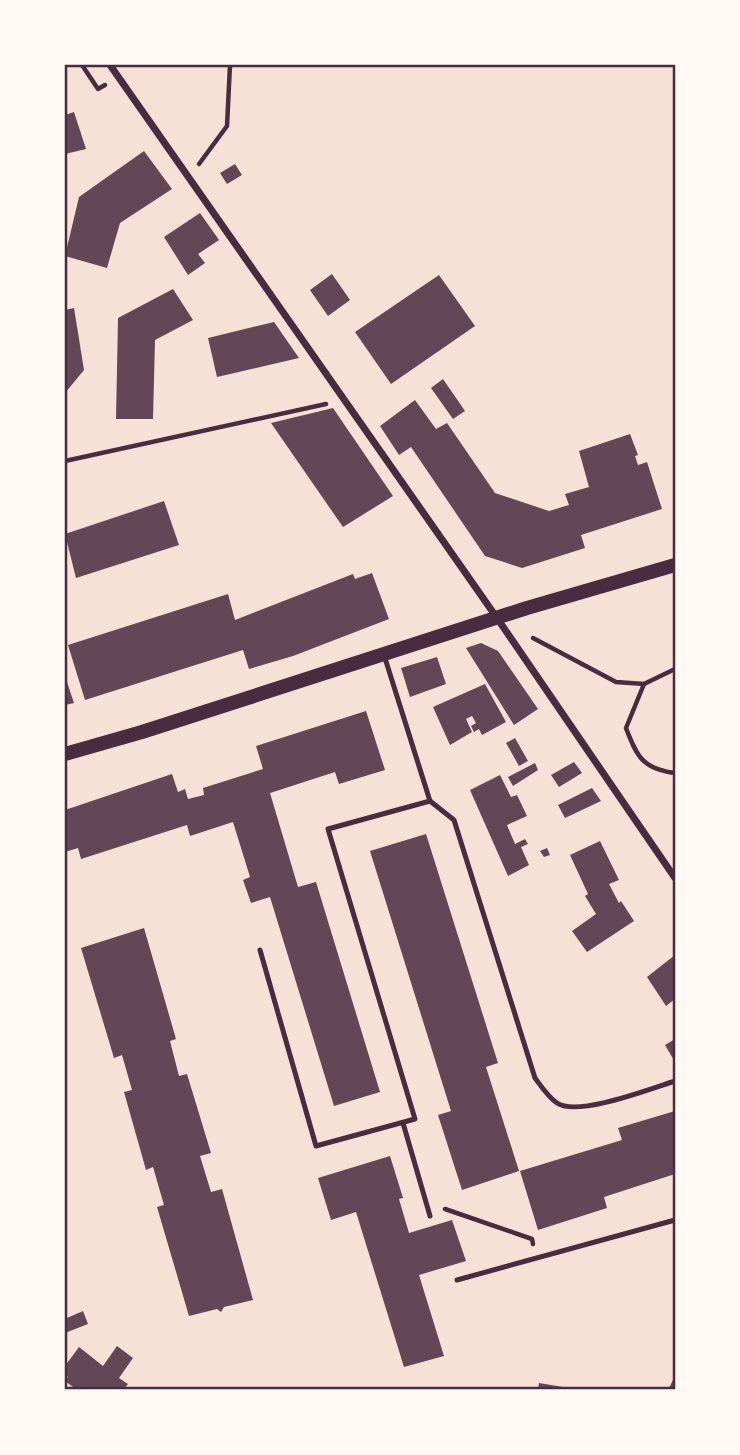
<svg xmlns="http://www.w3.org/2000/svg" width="740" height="1455" font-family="Mulish,sans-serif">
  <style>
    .building { fill: #644757 }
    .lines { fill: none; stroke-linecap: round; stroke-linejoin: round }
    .path { stroke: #4a2c40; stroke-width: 4.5 }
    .service { stroke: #4a2c40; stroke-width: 5 }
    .minor { stroke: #4a2c40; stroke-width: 7 }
    .secondary { stroke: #4a2c40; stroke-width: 14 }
    .neatline { fill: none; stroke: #4a2c40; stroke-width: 2.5 }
  </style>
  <rect width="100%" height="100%" fill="#f7e1d7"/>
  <g class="building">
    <path d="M74,112L86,149L65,154V115Z"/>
    <path d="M144,151L172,189L120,223L107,268L65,256L79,197Z"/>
    <path d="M235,164L242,175L227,184L220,173Z"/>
    <path d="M200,213L219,240L198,254L205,263L188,275L164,237Z"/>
    <path d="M332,274L350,300L328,316L310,290Z"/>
    <path d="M439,275L475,326L391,384L355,332Z"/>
    <path d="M173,289L193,320L155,340L153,419H116L118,318Z"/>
    <path d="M74,308L84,370L65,393V310Z"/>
    <path d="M274,322L299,358L217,377L208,338Z"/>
    <path d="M443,379L465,411L453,419L431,388Z"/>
    <path d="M415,400L436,429L447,423L495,493L549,511L569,505L565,494L589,487L579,451L630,434L638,455L635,456L638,465L647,462L662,509L581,535L585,548L522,568L485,556L411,447L399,455L380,426Z"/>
    <path d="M333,408L393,496L343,527L271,423Z"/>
    <path d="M164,501L179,545L76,578L65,534Z"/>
    <path d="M372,573L389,619L293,656L249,669L243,650L85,700L68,645L228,594L235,620L353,574L355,579Z"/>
    <path d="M481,643L498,651L538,709L514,725L466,648Z"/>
    <path d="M437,657L446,684L410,697L401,668Z"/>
    <path d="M65,676L74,703L65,705Z"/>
    <path d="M485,684L506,722L482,735L479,729L474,732L471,726L476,723L472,716L466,719L472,732L450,745L433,707Z"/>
    <path d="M366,711L385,770L339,784L335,772L270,793L298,887L316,882L380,1092L334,1106L270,897L251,903L243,880L250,877L233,822L190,836L187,825L81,859L78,848L65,852V810L172,774L178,792L185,789L188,799L204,795L203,788L263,769L256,746Z"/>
    <path d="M515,738L528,761L519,766L506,743Z"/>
    <path d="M574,762L582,773L559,787L551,775Z"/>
    <path d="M535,763L538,770L513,786L508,777Z"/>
    <path d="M500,775L511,797L517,795L527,816L507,825L515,844L525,839L528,844L521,847L529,865L508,876L470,790Z"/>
    <path d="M592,788L601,801L565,818L558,805Z"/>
    <path d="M426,834L498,1063L486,1067L519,1171L462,1190L438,1115L451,1111L370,851Z"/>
    <path d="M600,841L619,880L609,884L619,903L621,901L634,921L587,952L572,931L596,914L585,896L588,894L570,855Z"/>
    <path d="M547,848L550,855L544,857L540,851Z"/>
    <path d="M144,928L176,1039L170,1041L179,1076L187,1074L211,1153L200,1156L211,1192L222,1189L253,1300L224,1307L221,1312L217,1309L189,1316L157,1207L164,1205L153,1167L146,1170L124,1092L132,1090L122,1055L114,1058L81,948Z"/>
    <path d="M675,955V999L666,1006L647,977Z"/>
    <path d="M675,1039V1062L665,1045Z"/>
    <path d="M675,1111V1174L604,1197L607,1208L538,1230L520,1171L622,1140L618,1128Z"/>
    <path d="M390,1156L403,1198L399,1199L409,1233L452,1220L466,1261L419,1275L444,1356L404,1367L356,1212L331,1220L318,1178Z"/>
    <path d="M83,1311L88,1324L65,1333V1313L67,1318Z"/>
    <path d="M117,1346L133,1358L119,1378L128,1384L123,1390H77L65,1381L68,1377L65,1374V1366L79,1347L103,1366Z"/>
    <path d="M675,1376V1390H668Z"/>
    <path d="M539,1383L575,1389L574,1390H538Z"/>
  </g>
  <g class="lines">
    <g class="path">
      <path d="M82,65L98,89L105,85"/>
      <path d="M199,164L227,126L230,65"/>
      <path d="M65,461L326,404"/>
      <path d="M533,638L616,682L644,684L675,669"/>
      <path d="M644,684L626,728C637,757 643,769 675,773"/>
      <path d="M445,1209L532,1239L533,1244"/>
    </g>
    <g class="service">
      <path d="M430,801L454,820L535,1078C541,1086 548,1097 557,1103C577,1117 650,1089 675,1081"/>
      <path d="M260,950L316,1146L415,1119L328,829L430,801L384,655"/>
      <path d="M403,1123L430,1216"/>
      <path d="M457,1280L675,1220"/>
    </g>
    <path class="minor" d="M110,65L497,618L675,878"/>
    <path class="secondary" d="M65,754L142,732L527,608L675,565"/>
  </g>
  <rect width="740" height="1455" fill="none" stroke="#fffaf5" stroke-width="133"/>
  <rect x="66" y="66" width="608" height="1322" class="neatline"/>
</svg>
